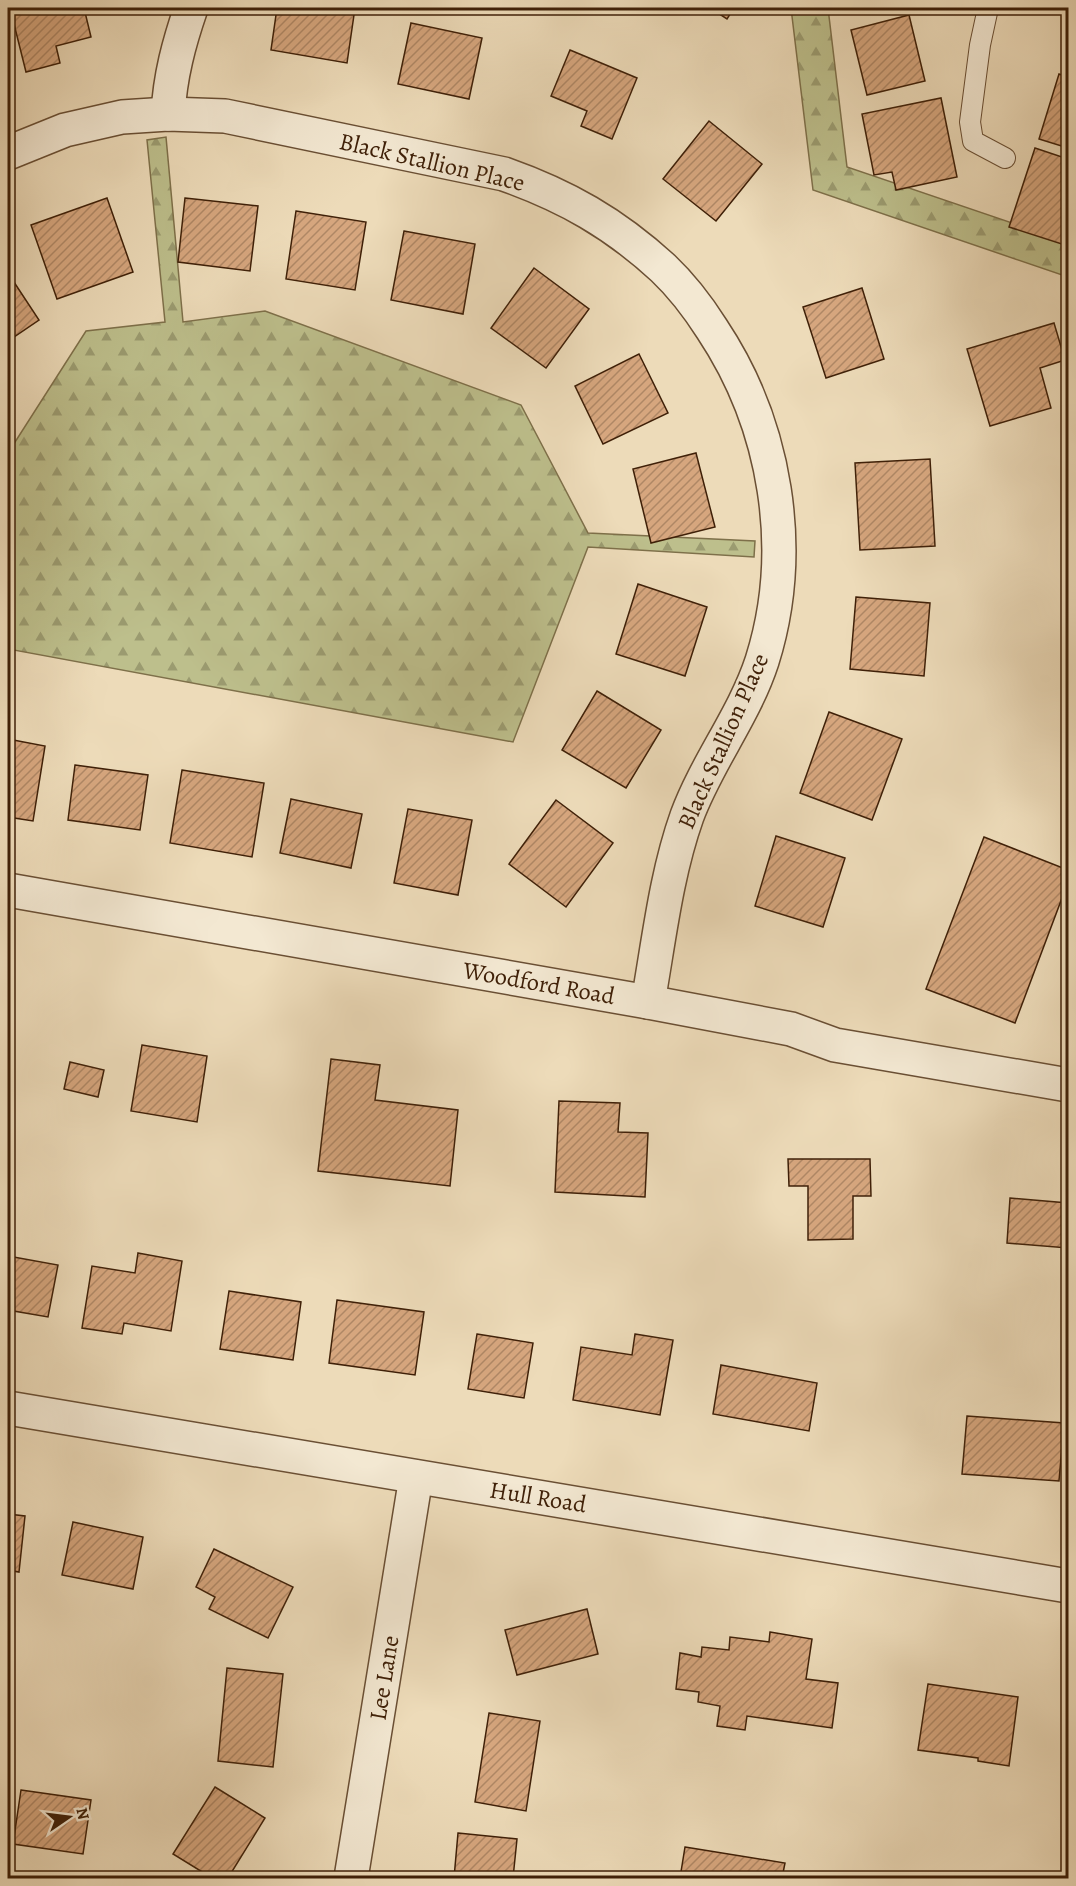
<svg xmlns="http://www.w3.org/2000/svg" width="1076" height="1886" font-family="Alegreya,serif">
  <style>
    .forest { fill: url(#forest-firs); stroke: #7e704a; stroke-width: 1.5 }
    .building { fill: url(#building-hatch); stroke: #3f2008; stroke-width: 1.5 }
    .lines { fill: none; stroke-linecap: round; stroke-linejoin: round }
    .service-casing { stroke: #6a4f34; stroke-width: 22 }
    .minor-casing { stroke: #6a4f34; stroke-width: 36 }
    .tertiary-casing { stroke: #6a4f34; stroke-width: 36 }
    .service { stroke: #f3e8d2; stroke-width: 20 }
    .minor { stroke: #f3e8d2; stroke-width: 33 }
    .tertiary { stroke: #f3e8d2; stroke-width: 33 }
    .labels { text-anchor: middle; stroke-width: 4.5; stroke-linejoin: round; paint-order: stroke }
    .street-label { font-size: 24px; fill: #3f2008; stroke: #f3e8d2 }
  </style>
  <defs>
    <pattern id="forest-firs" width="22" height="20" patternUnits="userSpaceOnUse" patternTransform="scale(1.5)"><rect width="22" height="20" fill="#bdbf8c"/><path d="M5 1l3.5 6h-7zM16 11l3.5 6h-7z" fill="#9b9b70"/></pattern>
    <pattern id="building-hatch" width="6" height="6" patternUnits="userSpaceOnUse" patternTransform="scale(1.5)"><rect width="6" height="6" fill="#d6a67e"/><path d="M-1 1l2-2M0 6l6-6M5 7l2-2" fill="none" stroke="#af8765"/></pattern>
  </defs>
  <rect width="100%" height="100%" fill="#eddbb9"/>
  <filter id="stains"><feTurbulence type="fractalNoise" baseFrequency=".00333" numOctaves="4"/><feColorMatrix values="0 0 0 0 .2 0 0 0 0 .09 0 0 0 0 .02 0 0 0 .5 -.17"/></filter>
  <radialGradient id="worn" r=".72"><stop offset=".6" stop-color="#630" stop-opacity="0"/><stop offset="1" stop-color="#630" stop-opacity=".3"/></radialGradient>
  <g class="forest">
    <path d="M791,8H828L847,167L1068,242V277L813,190Z"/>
    <path d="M166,137L183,322L265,311L521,405L588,533L755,541L754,557L588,547L513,742L8,649V453L86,331L165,322L147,140Z"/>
  </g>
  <g class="building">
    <path d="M10,8H84L91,37L56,46L60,63L26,72Z"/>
    <path d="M277,8H355L347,63L271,50Z"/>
    <path d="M710,8H734L727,19Z"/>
    <path d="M909,15L925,81L867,95L851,30Z"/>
    <path d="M411,23L482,38L469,99L398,84Z"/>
    <path d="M570,50L637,78L612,139L581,126L587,111L551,96Z"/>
    <path d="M1059,74L1068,77V148L1039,139Z"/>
    <path d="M941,98L957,177L896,190L892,172L874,175L862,114Z"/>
    <path d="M709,121L762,164L716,221L663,179Z"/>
    <path d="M1035,148L1068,159V246L1009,227Z"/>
    <path d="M107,198L133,272L57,299L31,225Z"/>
    <path d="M185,198L258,206L250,271L178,262Z"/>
    <path d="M296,211L366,222L355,290L286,279Z"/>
    <path d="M404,231L475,244L463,314L391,300Z"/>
    <path d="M534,268L589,309L546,368L491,328Z"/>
    <path d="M8,273L39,320L8,341Z"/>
    <path d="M862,288L884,359L826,378L803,307Z"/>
    <path d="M1054,323L1065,360L1040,368L1051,408L990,426L967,349Z"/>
    <path d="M639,354L668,413L603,444L575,386Z"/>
    <path d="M696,453L715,527L651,543L633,469Z"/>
    <path d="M930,459L935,546L860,550L855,463Z"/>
    <path d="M638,584L707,607L685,676L616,654Z"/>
    <path d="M856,597L930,603L924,676L850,669Z"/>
    <path d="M597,691L661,730L626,788L562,750Z"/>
    <path d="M829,712L902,739L872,820L800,793Z"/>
    <path d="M8,739L45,746L33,821L8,817Z"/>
    <path d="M75,765L148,775L140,830L68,820Z"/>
    <path d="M182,770L264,783L252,857L170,843Z"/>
    <path d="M291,799L362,814L351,868L280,853Z"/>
    <path d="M556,800L613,843L566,907L509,864Z"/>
    <path d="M408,809L472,820L458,895L394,883Z"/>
    <path d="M776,836L845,858L823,927L755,906Z"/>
    <path d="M984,837L1068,870V882L1015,1023L926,989Z"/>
    <path d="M142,1045L207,1056L197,1122L131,1111Z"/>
    <path d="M331,1059L380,1065L375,1100L458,1110L450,1186L318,1171Z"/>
    <path d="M70,1062L104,1070L98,1097L64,1089Z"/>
    <path d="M559,1101L620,1103L618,1132L648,1133L645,1197L555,1192Z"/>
    <path d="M788,1159H870L871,1196H853V1239L808,1240V1186H789Z"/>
    <path d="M1010,1198L1068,1203V1248L1007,1243Z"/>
    <path d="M138,1253L182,1261L171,1331L124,1323L122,1334L82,1328L92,1266L135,1273Z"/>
    <path d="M8,1256L58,1265L48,1317L8,1310Z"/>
    <path d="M229,1291L301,1302L293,1360L220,1349Z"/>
    <path d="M337,1300L424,1312L415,1375L329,1363Z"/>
    <path d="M477,1334L533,1343L524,1398L468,1389Z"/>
    <path d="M635,1334L673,1340L660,1415L573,1400L581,1347L632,1355Z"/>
    <path d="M721,1365L817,1383L809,1431L713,1414Z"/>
    <path d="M967,1416L1064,1423L1059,1481L962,1474Z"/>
    <path d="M8,1514L25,1516L19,1572L8,1570Z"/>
    <path d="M73,1522L143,1537L133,1589L62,1575Z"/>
    <path d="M214,1549L293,1587L268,1638L209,1609L215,1597L196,1587Z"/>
    <path d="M587,1609L598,1654L517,1675L505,1630Z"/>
    <path d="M770,1632L812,1639L806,1679L838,1683L832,1728L747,1716L745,1730L717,1726L720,1706L698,1702L699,1692L676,1689L680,1653L701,1657L702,1647L729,1650L730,1637L769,1642Z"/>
    <path d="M227,1668L283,1674L273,1767L218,1761Z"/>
    <path d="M928,1684L1018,1697L1009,1766L978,1761V1758L918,1750Z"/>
    <path d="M489,1713L540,1721L526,1811L475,1802Z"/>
    <path d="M215,1787L265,1818L228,1878H212L173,1854Z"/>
    <path d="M21,1790L91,1800L83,1854L13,1844Z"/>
    <path d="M458,1833L517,1839L513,1878H454Z"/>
    <path d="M685,1847L785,1863L782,1878H680Z"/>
  </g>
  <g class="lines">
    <g class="service-casing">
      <path id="service" d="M988,8L980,45L970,122L973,141L1005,158"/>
    </g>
    <g class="minor-casing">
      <g id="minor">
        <path d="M168,114C170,76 179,43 191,8"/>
        <path d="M8,153L65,130L122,117L168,114L225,116L504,174C566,196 614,223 663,268C682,286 698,307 712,329C776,425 797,550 762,661C744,716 707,762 687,816C666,875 659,940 648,1002"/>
        <path d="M8,1408L1068,1586"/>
        <path d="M351,1878L416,1477"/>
      </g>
    </g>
    <g class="tertiary-casing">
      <path id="tertiary" d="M8,890L648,1002L791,1029L835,1045L1068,1085"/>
    </g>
    <use href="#service" class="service"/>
    <use href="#minor" class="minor"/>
    <use href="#tertiary" class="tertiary"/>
  </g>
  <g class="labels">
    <g class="street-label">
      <text transform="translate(432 162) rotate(13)" y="8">Black Stallion Place</text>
      <text transform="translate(723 741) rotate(-66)" y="8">Black Stallion Place</text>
      <text transform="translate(539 983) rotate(10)" y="8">Woodford Road</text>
      <text transform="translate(538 1497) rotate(9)" y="8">Hull Road</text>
      <text transform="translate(384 1678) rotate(-81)" y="8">Lee Lane</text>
    </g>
  </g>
  <rect width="1076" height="1886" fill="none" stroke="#eddbb9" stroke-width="30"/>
  <rect x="9" y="9" width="1058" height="1868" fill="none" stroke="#3f2008" stroke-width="3"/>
  <rect x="15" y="15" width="1046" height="1856" fill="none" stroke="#3f2008" stroke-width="1.5"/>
  <g transform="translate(69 1817) rotate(76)" stroke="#f3e8d2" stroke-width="4.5" paint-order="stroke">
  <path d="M0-4.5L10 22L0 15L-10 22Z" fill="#3f2008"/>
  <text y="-9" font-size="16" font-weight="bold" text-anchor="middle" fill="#3f2008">N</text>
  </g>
  <rect width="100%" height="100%" filter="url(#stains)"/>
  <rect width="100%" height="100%" fill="url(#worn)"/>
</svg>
